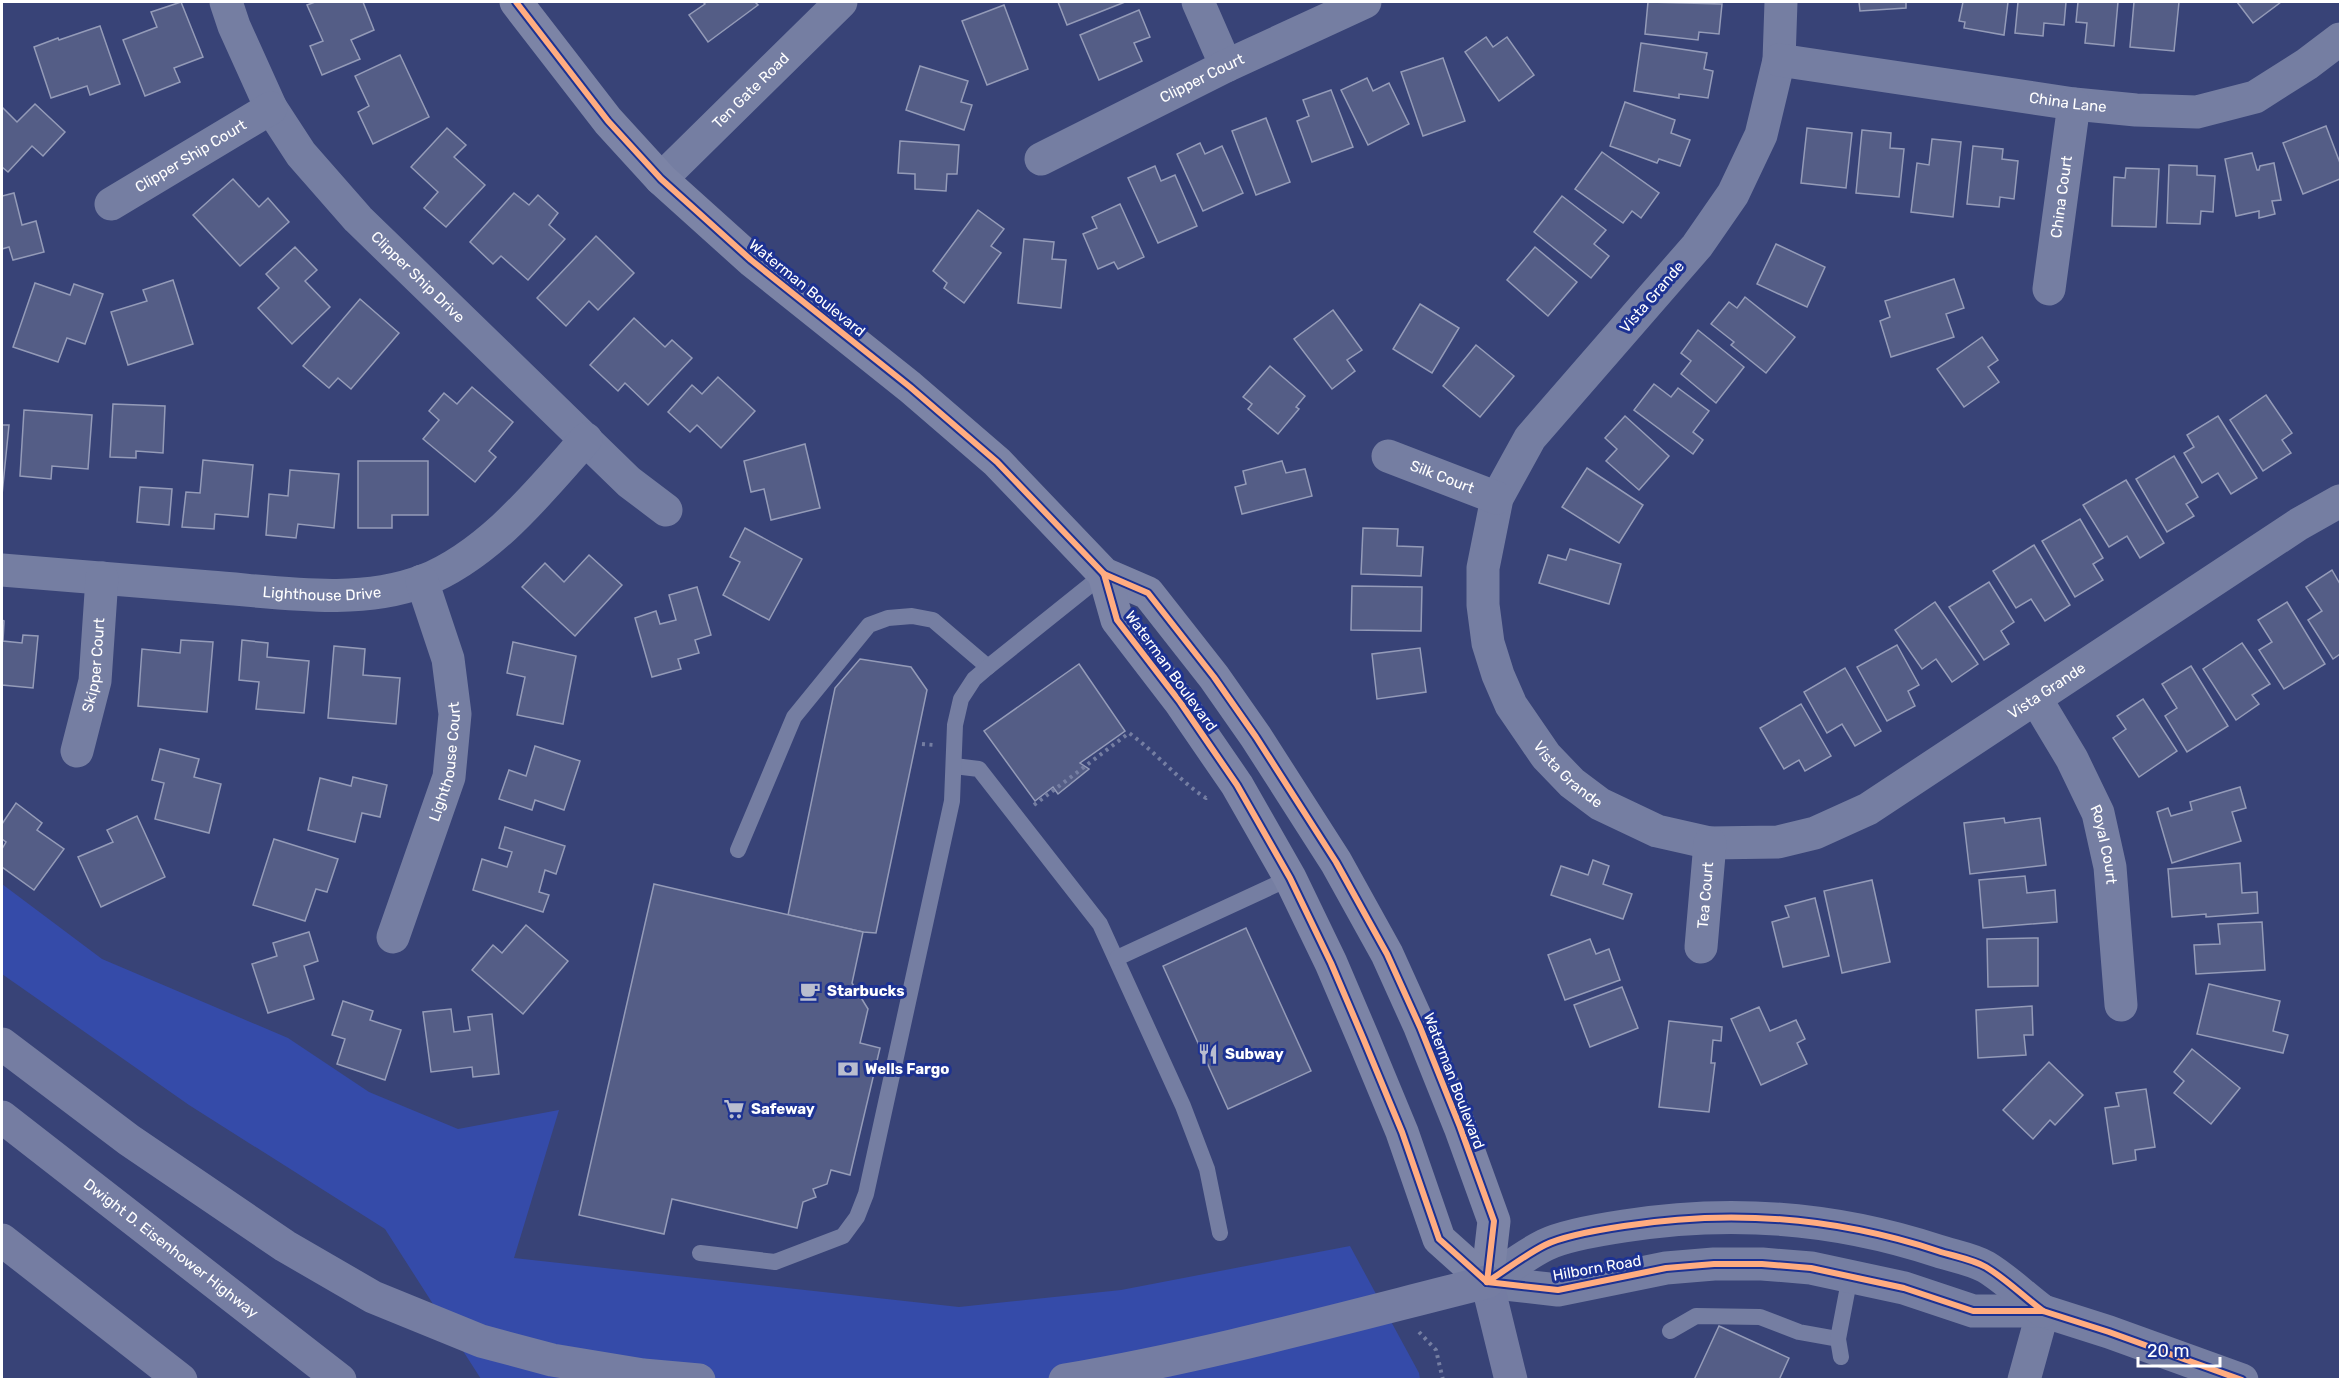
<svg xmlns="http://www.w3.org/2000/svg" width="2342" height="1381" font-family="Rubik,sans-serif">
  <style>
    .green { fill: #354ba9 }
    .building { fill: #545d86; stroke: #949bb8; stroke-width: 1.5 }
    .lines { fill: none; stroke-linecap: round; stroke-linejoin: round }
    .path { stroke: #757ea2; stroke-width: 4; stroke-dasharray: 3 4.5; stroke-linecap: butt }
    .service { stroke: #757ea2; stroke-width: 16 }
    .minor { stroke: #757ea2; stroke-width: 33 }
    .tertiary { stroke: #757ea2; stroke-width: 33 }
    .secondary { stroke: #7c84a6; stroke-width: 33 }
    .primary { stroke: #747ca2; stroke-width: 33 }
    .motorway { stroke: #757da2; stroke-width: 33 }
    .cycleway-casing { stroke: #1d3292; stroke-width: 10 }
    .cycleway { stroke: #ffac80; stroke-width: 6 }
    .labels { text-anchor: middle; stroke-width: 6; stroke-linejoin: round; paint-order: stroke }
    .street-label { font-size: 15px; fill: #fff; stroke: #1d3292 }
    .poi-label { font-size: 15px; font-weight: bold; fill: #fff; stroke: #1d3292; text-anchor: start }
  </style>
  <rect width="100%" height="100%" fill="#384377"/>
  <path class="green" d="M2,884L102,959L288,1038L369,1092L458,1129L559,1110L514,1258L959,1307L1121,1290L1350,1246L1419,1373L1420,1379H481L385,1229L189,1105L2,974Z"/>
  <g class="building">
    <path d="M181,2L203,57L174,68L180,82L145,96L123,40L157,27L151,12Z"/>
    <path d="M315,2H363L374,30L351,40L360,59L322,75L310,46L323,41L307,5Z"/>
    <path d="M703,2H755L758,5L708,42L689,15L705,4Z"/>
    <path d="M1058,2H1125L1067,25Z"/>
    <path d="M1648,2L1722,4L1719,34L1699,32L1698,40L1645,34Z"/>
    <path d="M1859,2H1906V8L1860,11Z"/>
    <path d="M1963,2H2008L2004,35L1964,28L1965,22L1959,21Z"/>
    <path d="M2018,2H2066L2064,25L2044,23L2043,36L2015,33Z"/>
    <path d="M2078,2H2118L2114,46L2085,43L2087,23L2076,22Z"/>
    <path d="M2134,2H2179L2174,51L2130,47Z"/>
    <path d="M2237,2H2281L2253,23Z"/>
    <path d="M1004,5L1028,69L987,85L962,21Z"/>
    <path d="M1139,10L1150,37L1134,43L1142,61L1099,80L1080,35Z"/>
    <path d="M100,26L120,84L90,95L87,86L51,98L34,47L58,38L59,40Z"/>
    <path d="M1486,37L1493,47L1507,37L1534,75L1499,101L1465,52Z"/>
    <path d="M1641,43L1707,53L1704,69L1713,71L1708,98L1679,94V98L1634,91Z"/>
    <path d="M400,55L429,117L373,144L358,112L369,106L355,76Z"/>
    <path d="M1443,58L1465,121L1423,136L1401,72Z"/>
    <path d="M920,66L968,81L961,102L972,105L964,130L906,110Z"/>
    <path d="M1367,78L1373,91L1389,83L1409,124L1368,145L1341,90Z"/>
    <path d="M1331,90L1353,147L1312,162L1297,121L1309,116L1303,100Z"/>
    <path d="M1625,102L1675,120L1671,133L1690,140L1680,166L1659,159L1657,163L1610,146Z"/>
    <path d="M35,104L65,132L43,156L32,146L8,172L2,167V107L17,122Z"/>
    <path d="M1266,118L1290,182L1256,195L1232,131Z"/>
    <path d="M2326,126L2340,163V179L2303,194L2283,143Z"/>
    <path d="M447,128L466,145L454,157L485,185L446,227L424,208L438,192L411,167Z"/>
    <path d="M1807,128L1852,133L1846,188L1801,183Z"/>
    <path d="M1862,130L1891,133L1890,148L1904,149L1899,197L1856,193Z"/>
    <path d="M1932,139L1961,142L1953,217L1911,212L1917,163L1929,165Z"/>
    <path d="M900,141L959,145L957,174H947L946,191L915,189V174L898,173Z"/>
    <path d="M1200,143L1205,154L1222,146L1243,193L1203,211L1177,154Z"/>
    <path d="M1973,146L2003,149L2002,159L2018,161L2014,199L2000,197L1999,207L1967,204Z"/>
    <path d="M1602,152L1659,193L1641,218L1632,211L1623,223L1575,189Z"/>
    <path d="M2252,153L2257,170H2259L2260,166L2274,163L2281,200L2272,201L2275,214L2259,218V211L2236,216L2225,159Z"/>
    <path d="M2169,165L2197,166V175L2215,176L2213,212L2201,211L2200,224L2167,223Z"/>
    <path d="M1155,166L1161,181L1175,175L1197,226L1158,243L1128,178Z"/>
    <path d="M2126,168L2159,169L2156,227L2112,226L2114,177L2125,178Z"/>
    <path d="M233,179L259,207L268,198L289,222L240,266L193,215Z"/>
    <path d="M14,193L22,225L36,221L44,252L13,260L9,247L2,249V196Z"/>
    <path d="M514,193L529,205L538,195L558,213L549,225L565,239L528,280L501,256L493,264L470,242Z"/>
    <path d="M1562,196L1606,230L1594,244L1609,256L1591,278L1534,232Z"/>
    <path d="M1120,204L1144,257L1118,269L1114,262L1098,269L1083,234L1097,228L1092,217Z"/>
    <path d="M978,210L1004,229L991,246L1001,253L964,303L944,288L947,283L933,271Z"/>
    <path d="M596,236L634,273L598,310L589,301L566,326L537,298Z"/>
    <path d="M1024,239L1054,242L1052,259L1066,260L1061,308L1018,303Z"/>
    <path d="M1776,244L1825,267L1807,307L1757,284Z"/>
    <path d="M295,247L317,270L305,281L330,307L292,344L258,308L279,288L266,274Z"/>
    <path d="M1535,247L1577,282L1548,316L1507,280Z"/>
    <path d="M1954,279L1964,308L1946,314L1954,337L1891,357L1880,321L1890,317L1885,301Z"/>
    <path d="M173,280L193,344L128,365L111,312L147,301L143,290Z"/>
    <path d="M35,283L70,295L74,284L103,294L85,344L67,338L58,362L13,347Z"/>
    <path d="M1745,297L1795,337L1766,373L1731,345L1734,342L1711,324L1729,302L1737,308Z"/>
    <path d="M360,299L399,333L351,389L338,378L329,388L303,366Z"/>
    <path d="M1420,304L1459,328L1432,373L1393,349Z"/>
    <path d="M1333,310L1362,350L1347,360L1355,371L1332,389L1294,339Z"/>
    <path d="M634,318L665,347L672,340L692,358L648,405L625,383L618,391L590,365Z"/>
    <path d="M1698,330L1744,367L1716,403L1681,374L1691,361L1681,353Z"/>
    <path d="M1982,337L1998,360L1988,367L1999,382L1964,407L1937,369Z"/>
    <path d="M1476,345L1514,376L1480,417L1443,386Z"/>
    <path d="M1270,366L1305,396L1296,407L1299,409L1278,434L1248,409L1252,404L1243,397Z"/>
    <path d="M718,377L755,411L721,448L697,425L690,432L668,412L692,385L702,394Z"/>
    <path d="M1654,384L1671,397L1678,388L1709,411L1693,432L1703,440L1693,454L1634,410Z"/>
    <path d="M472,387L513,422L489,451L496,457L475,482L423,439L439,420L429,411L444,393L457,404Z"/>
    <path d="M2266,395L2292,433L2282,440L2291,453L2263,471L2230,420Z"/>
    <path d="M113,404L165,406L163,453L136,451V458L110,457Z"/>
    <path d="M24,410L92,415L88,469L52,466L51,479L20,476Z"/>
    <path d="M1625,416L1669,456L1639,490L1606,461L1617,449L1605,438Z"/>
    <path d="M2218,416L2257,478L2231,494L2218,473L2202,483L2184,453L2194,447L2187,435Z"/>
    <path d="M2,425H9L2,495Z"/>
    <path d="M805,444L820,508L771,520L764,489L751,492L744,461Z"/>
    <path d="M2174,456L2198,497L2186,504L2194,516L2167,532L2136,479Z"/>
    <path d="M203,460L253,465L248,517L215,514L214,529L182,527L186,492L200,493Z"/>
    <path d="M358,461H428V515H392V528H358Z"/>
    <path d="M1282,461L1286,473L1305,469L1312,496L1242,514L1235,487L1246,484L1243,471Z"/>
    <path d="M1587,468L1643,505L1619,543L1562,507Z"/>
    <path d="M290,470L339,474L334,528L298,524L296,538L266,535L269,494L288,496Z"/>
    <path d="M2126,480L2164,543L2140,558L2127,536L2109,547L2083,505Z"/>
    <path d="M140,487L172,489L169,525L137,522Z"/>
    <path d="M2080,519L2103,558L2093,564L2103,580L2075,597L2042,541Z"/>
    <path d="M745,528L802,559L769,620L723,595L740,562L730,557Z"/>
    <path d="M1363,528L1398,529L1397,546L1423,547L1421,576L1361,574Z"/>
    <path d="M2034,545L2070,605L2045,621L2031,599L2016,608L1993,571Z"/>
    <path d="M1570,549L1621,564L1609,604L1539,583L1548,555L1566,560Z"/>
    <path d="M589,555L622,585L575,636L522,587L545,563L564,582Z"/>
    <path d="M2332,570L2340,584V654L2333,659L2308,620L2322,611L2306,587Z"/>
    <path d="M1989,582L2014,622L2001,631L2009,644L1984,660L1949,607Z"/>
    <path d="M1352,586L1422,587L1421,631L1351,630Z"/>
    <path d="M697,587L711,635L695,640L699,653L678,659L681,669L652,677L635,618L656,611L660,624L676,620L669,595Z"/>
    <path d="M1935,602L1978,664L1952,682L1936,659L1922,669L1895,630Z"/>
    <path d="M2287,602L2325,664L2284,689L2259,650L2272,642L2258,620Z"/>
    <path d="M2,620L4,621L3,641L22,643L23,635L38,636L33,688L2,685Z"/>
    <path d="M181,640L213,642L207,712L138,706L142,649L180,653Z"/>
    <path d="M242,640L268,643L267,657L309,661L304,713L256,709L259,682L239,680Z"/>
    <path d="M513,642L576,656L563,724L517,715L525,677L507,673Z"/>
    <path d="M2242,643L2270,684L2252,695L2259,704L2236,720L2203,669Z"/>
    <path d="M1897,645L1919,685L1908,691L1915,706L1887,721L1857,667Z"/>
    <path d="M334,646L365,649L363,675L400,678L396,724L328,718Z"/>
    <path d="M1420,648L1426,692L1377,699L1372,654Z"/>
    <path d="M860,659L911,667L927,690L876,933L863,932L788,915L835,688Z"/>
    <path d="M1079,664L1125,731L1080,763L1089,769L1058,794L1053,787L1035,801L984,731Z"/>
    <path d="M2191,666L2228,726L2187,752L2165,716L2177,708L2162,684Z"/>
    <path d="M1845,668L1881,731L1855,746L1842,724L1827,733L1804,692Z"/>
    <path d="M2143,699L2177,751L2139,777L2113,738L2126,729L2117,716Z"/>
    <path d="M1801,704L1831,756L1805,771L1799,760L1784,769L1760,728Z"/>
    <path d="M535,746L580,761L564,810L535,800L532,810L499,799L509,770L526,776Z"/>
    <path d="M160,749L199,759L194,777L221,784L209,833L155,819L164,783L152,780Z"/>
    <path d="M353,777L387,785L380,817L362,813L355,842L308,830L320,778L351,786Z"/>
    <path d="M2240,787L2246,808L2232,812L2241,841L2172,863L2157,812L2168,808L2171,816L2192,810L2190,802Z"/>
    <path d="M16,803L42,823L37,830L64,849L34,890L2,867V849L6,842L2,839V824Z"/>
    <path d="M137,816L165,877L101,907L78,857L113,842L107,830Z"/>
    <path d="M2004,818L2005,823L2040,818L2046,865L1970,874L1964,823Z"/>
    <path d="M505,827L565,846L556,874L545,870L539,892L549,895L543,912L473,890L482,859L507,867L512,852L499,848Z"/>
    <path d="M274,839L338,859L327,892L316,889L305,921L253,905Z"/>
    <path d="M1593,860L1609,866L1603,884L1632,894L1623,919L1551,895L1561,866L1588,875Z"/>
    <path d="M2240,863L2242,893L2257,892L2258,913L2206,917V914L2172,917L2168,869Z"/>
    <path d="M2025,876L2027,893L2055,890L2057,922L1983,928L1979,880Z"/>
    <path d="M1872,880L1890,962L1842,973L1824,891Z"/>
    <path d="M654,884L863,932L852,983L868,1009L860,1043L880,1048L850,1175L831,1170L827,1184L813,1189L816,1197L803,1202L797,1228L672,1199L664,1234L579,1215Z"/>
    <path d="M1815,898L1829,956L1783,967L1772,922L1789,917L1785,906Z"/>
    <path d="M2262,922L2265,970L2196,974L2194,945L2220,944L2218,924Z"/>
    <path d="M526,925L568,961L523,1014L472,970L493,945L502,953Z"/>
    <path d="M1246,928L1311,1071L1228,1109L1163,966Z"/>
    <path d="M309,932L318,961L304,966L314,999L268,1013L252,964L277,956L273,943Z"/>
    <path d="M2038,938V986L1988,987L1987,939Z"/>
    <path d="M1590,939L1596,954L1609,949L1620,980L1565,1000L1548,955Z"/>
    <path d="M2209,984L2280,1001L2273,1031L2288,1035L2283,1053L2197,1034Z"/>
    <path d="M1622,987L1638,1028L1590,1047L1574,1005Z"/>
    <path d="M343,1001L373,1011L370,1020L401,1030L385,1080L337,1064L345,1039L332,1035Z"/>
    <path d="M2032,1006L2033,1035H2024L2026,1055L1978,1058L1976,1010Z"/>
    <path d="M1759,1007L1770,1031L1796,1020L1805,1039L1797,1043L1807,1064L1761,1085L1731,1019Z"/>
    <path d="M451,1009L454,1032L470,1030L468,1017L492,1014L499,1074L473,1077L472,1067L431,1072L423,1012Z"/>
    <path d="M1669,1021L1722,1027L1721,1041L1713,1040L1711,1063H1715L1709,1112L1659,1107Z"/>
    <path d="M2192,1049L2240,1088L2211,1124L2174,1093L2184,1081L2174,1072Z"/>
    <path d="M2049,1062L2083,1095L2055,1125L2050,1120L2033,1139L2003,1110Z"/>
    <path d="M2146,1089L2155,1147L2135,1150L2136,1160L2113,1164L2105,1108L2119,1106L2116,1093Z"/>
    <path d="M1719,1326L1789,1358L1779,1380H1694Z"/>
  </g>
  <g class="lines">
    <g class="path">
      <path d="M922,744L934,745"/>
      <path d="M1034,805L1129,733C1157,753 1178,780 1206,798L1208,796"/>
      <path d="M1419,1332L1436,1350L1443,1380"/>
    </g>
    <g class="service">
      <path d="M954,766L979,769L1100,924L1183,1106L1207,1169L1220,1233"/>
      <path d="M738,850L794,717L869,625L888,618L912,616L933,620L988,667"/>
      <path d="M1117,958L1290,878"/>
      <path d="M700,1253L775,1262L843,1236L857,1217L866,1194L952,801L955,725L961,699L974,679L988,667L1104,574"/>
      <path d="M1670,1331L1696,1316L1760,1317L1799,1332L1838,1339"/>
      <path d="M1841,1357L1838,1339L1850,1276"/>
    </g>
    <g class="minor">
      <path id="s1" d="M226,2L234,26L271,108L301,154L358,219L629,482L666,510"/>
      <path d="M1198,2L1226,66"/>
      <path id="s2" d="M1781,2L1779,60L1761,135L1733,194L1697,246L1530,438L1497,498L1483,568V605L1488,643L1498,675L1511,705L1546,756L1572,783L1600,804L1657,831L1710,843L1778,842L1815,833L1868,809L2299,524L2340,501"/>
      <path id="s3" d="M1779,60L2074,104L2136,110L2197,112L2255,97L2307,64L2340,39"/>
      <path id="s4" d="M1041,159L1226,66L1365,2"/>
      <path id="s5" d="M661,179L841,2"/>
      <path id="s6" d="M111,204L271,108"/>
      <path id="s7" d="M2049,289L2074,104"/>
      <path id="s8" d="M1388,456L1497,498"/>
      <path id="s9" d="M2,570C71,576 141,581 210,587C278,592 358,606 423,581C489,555 540,491 586,439"/>
      <path id="s10" d="M2036,699L2072,759L2098,813L2110,867L2121,1005"/>
      <path id="s11" d="M77,751L95,681L102,578"/>
      <path id="s12" d="M393,937L449,777L455,714L448,659L422,581"/>
      <path id="s13" d="M1701,947L1710,843"/>
      <path d="M2024,1380L2043,1311"/>
    </g>
    <g class="tertiary">
      <path d="M1487,1282L1558,1290L1666,1268L1714,1264H1762L1811,1268L1904,1288L1973,1311H2043L2109,1332L2242,1380"/>
      <path d="M1487,1282C1506,1270 1525,1255 1545,1245C1563,1236 1604,1229 1624,1226C1731,1209 1835,1217 1938,1251C1953,1256 1972,1259 1986,1267C2006,1279 2024,1297 2043,1311"/>
    </g>
    <g class="secondary">
      <path d="M516,2L608,121L661,179L751,260L910,387L997,462L1104,574L1148,593L1214,677L1256,737L1336,862L1387,954L1420,1027L1460,1127L1494,1221L1487,1282"/>
      <path d="M1104,574L1117,620L1180,702L1237,785L1290,878L1331,963L1363,1038L1402,1132L1439,1239L1487,1282"/>
    </g>
    <path class="primary" d="M1487,1282L1511,1380"/>
    <g class="motorway">
      <path d="M2,1044L129,1140L285,1246L373,1297L481,1341L552,1360L643,1375L699,1380"/>
      <path id="s14" d="M2,1117L340,1380"/>
      <path d="M2,1240L181,1380"/>
      <path d="M1065,1380C1207,1356 1347,1317 1487,1282"/>
    </g>
    <g class="cycleway-casing">
      <g id="cycleway">
        <path d="M516,2L608,121L661,179L751,260L910,387L997,462L1104,574L1148,593L1214,677L1256,737L1336,862L1387,954L1420,1027L1460,1127L1494,1221L1487,1282"/>
        <path d="M1104,574L1117,620L1180,702L1237,785L1290,878L1331,963L1363,1038L1402,1132L1439,1239L1487,1282"/>
        <path d="M1487,1282L1558,1290L1666,1268L1714,1264H1762L1811,1268L1904,1288L1973,1311H2043L2109,1332L2242,1380"/>
        <path d="M1487,1282C1506,1270 1525,1255 1545,1245C1563,1236 1604,1229 1624,1226C1731,1209 1835,1217 1938,1251C1953,1256 1972,1259 1986,1267C2006,1279 2024,1297 2043,1311"/>
      </g>
    </g>
    <use href="#cycleway" class="cycleway"/>
  </g>
  <defs>
    <g id="cafe-bare" transform="scale(1.62)"><path d="M-5.5-4.5H6V0H3Q3 3.5 0 3.5H-2.5Q-5.5 3.5-5.5 0ZM3-3.2v2h1.7v-2ZM-6 4.5H4V6H-6Z" fill="#b9bdcf" stroke="#1d3292" stroke-width="2.5" paint-order="stroke"/></g>
    <g id="restaurant-bare" transform="scale(1.62)"><path d="M-5-6h1v4h1v-4h1v4h1v-4h1v5L-1.5 .5V6h-2V.5L-5-1ZM5-6V6H3V1.5H1.5Q1.5-4 5-6Z" fill="#b9bdcf" stroke="#1d3292" stroke-width="2.5" paint-order="stroke"/></g>
    <g id="bank-bare" transform="scale(1.62)"><path d="M-6-4H6V4H-6ZM0-2.3a2.3 2.3 0 1 0 0 4.6a2.3 2.3 0 1 0 0-4.6Z" fill="#b9bdcf" stroke="#1d3292" stroke-width="2.5" paint-order="stroke"/></g>
    <g id="supermarket-bare" transform="scale(1.62)"><path d="M-6-5.5h2.5l.6 2H6L4.5 2H-2.5L-4.4-4H-6ZM-1.5 3.2a1.3 1.3 0 1 0 .1 0ZM3 3.2a1.3 1.3 0 1 0 .1 0Z" fill="#b9bdcf" stroke="#1d3292" stroke-width="2.5" paint-order="stroke"/></g>
  </defs>
  <g fill-rule="evenodd">
    <use href="#cafe-bare" x="810" y="991"/>
    <use href="#restaurant-bare" x="1208" y="1054"/>
    <use href="#bank-bare" x="848" y="1069"/>
    <use href="#supermarket-bare" x="734" y="1109"/>
  </g>
  <g class="labels">
    <g class="street-label">
      <text dy="5" stroke="none"><textPath href="#s4" startOffset="180">Clipper Court</textPath></text>
      <text dy="5" stroke="none"><textPath href="#s5" startOffset="126">Ten Gate Road</textPath></text>
      <text dy="5" stroke="none"><textPath href="#s3" startOffset="292">China Lane</textPath></text>
      <text dy="5" stroke="none"><textPath href="#s6" startOffset="93">Clipper Ship Court</textPath></text>
      <text dy="5" stroke="none"><textPath href="#s7" startOffset="93">China Court</textPath></text>
      <text dy="5" stroke="none"><textPath href="#s1" startOffset="340">Clipper Ship Drive</textPath></text>
      <text transform="translate(807 288) rotate(39)" y="5">Waterman Boulevard</text>
      <text transform="translate(1652 297) rotate(-49)" y="5">Vista Grande</text>
      <text dy="5" stroke="none"><textPath href="#s8" startOffset="58">Silk Court</textPath></text>
      <text dy="5" stroke="none"><textPath href="#s9" startOffset="321">Lighthouse Drive</textPath></text>
      <text dy="5" stroke="none"><textPath href="#s11" startOffset="88">Skipper Court</textPath></text>
      <text transform="translate(1171 671) rotate(54)" y="5">Waterman Boulevard</text>
      <text dy="5" stroke="none"><textPath href="#s2" startOffset="1430">Vista Grande</textPath></text>
      <text dy="5" stroke="none"><textPath href="#s12" startOffset="184">Lighthouse Court</textPath></text>
      <text dy="5" stroke="none"><textPath href="#s2" startOffset="890">Vista Grande</textPath></text>
      <text dy="5" stroke="none"><textPath href="#s10" startOffset="162">Royal Court</textPath></text>
      <text dy="5" stroke="none"><textPath href="#s13" startOffset="52">Tea Court</textPath></text>
      <text transform="translate(1454 1081) rotate(69)" y="5">Waterman Boulevard</text>
      <text dy="5" stroke="none"><textPath href="#s14" startOffset="214">Dwight D. Eisenhower Highway</textPath></text>
      <text transform="translate(1597 1268) rotate(-10)" y="5">Hilborn Road</text>
    </g>
    <g class="poi-label">
      <text x="827" y="996">Starbucks</text>
      <text x="1225" y="1059">Subway</text>
      <text x="865" y="1074">Wells Fargo</text>
      <text x="751" y="1114">Safeway</text>
    </g>
  </g>
  <rect width="2342" height="1381" fill="none" stroke="#ffffff" stroke-width="6"/>
  <path d="M2138 1357v9h82v-9" fill="none" stroke="#ffffff" stroke-width="3"/>
  <text x="2147" y="1357" font-size="18" fill="#ffffff" stroke="#1d3292" stroke-width="4.5" paint-order="stroke">20 m</text>
</svg>
